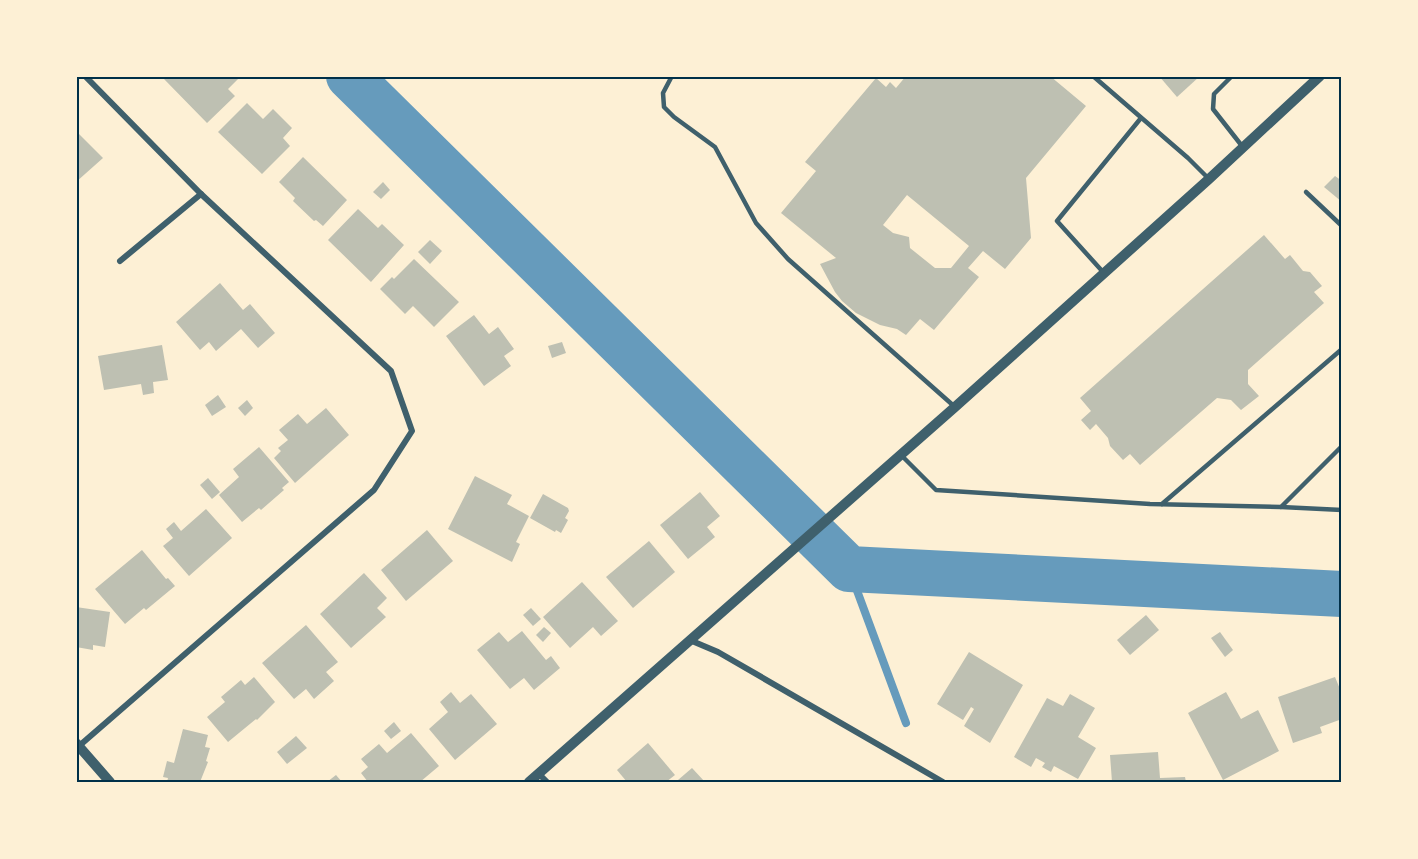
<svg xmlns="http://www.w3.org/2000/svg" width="1418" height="859" font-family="'DejaVu Sans',sans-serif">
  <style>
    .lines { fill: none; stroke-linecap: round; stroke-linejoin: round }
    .stream { stroke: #669bbc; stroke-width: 8 }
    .river { stroke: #669bbc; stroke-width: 46 }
    .building { fill: #bec0b2; fill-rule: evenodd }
    .service { stroke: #3f606c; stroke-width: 4.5 }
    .minor { stroke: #3f606c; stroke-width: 6 }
    .tertiary { stroke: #3f606c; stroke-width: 10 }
    .neatline { fill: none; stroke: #003049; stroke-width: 2 }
  </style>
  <rect width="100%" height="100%" fill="#fdf0d5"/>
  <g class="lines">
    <path class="stream" d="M849,569L906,723"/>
    <path class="river" d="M349,76L849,569L1342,594"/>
  </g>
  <g class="building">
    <path d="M167,76H241L228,89L235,96L207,123L164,79Z"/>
    <path d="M906,76H1050L1086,106L1026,178L1031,238L1005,269L983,251L968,268L979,277L934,330L920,319L906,335L897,329L880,325L856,313L842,301L835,292L820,264L836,258L781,213L816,171L805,162L876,78L886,87L890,82L896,88ZM907,195L969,246L951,268H935L910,248L909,237L893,233L883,225Z"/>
    <path d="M1159,76H1200L1177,97Z"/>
    <path d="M247,103L263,119L273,109L292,128L283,138L290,146L262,174L218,132Z"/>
    <path d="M76,131L103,158L76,182Z"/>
    <path d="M303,157L347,200L323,226L316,220L314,221L293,201L295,198L279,182Z"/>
    <path d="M1335,176L1342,181V202L1324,187Z"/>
    <path d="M383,182L390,190L381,199L373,192Z"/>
    <path d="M358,209L378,228L382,224L404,245L371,282L328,240Z"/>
    <path d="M1264,235L1285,259L1290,255L1303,271L1310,272L1322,286L1314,292L1324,303L1248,370V384L1259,396L1241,410L1231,400L1217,398L1140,465L1130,454L1123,460L1110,446L1108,438L1096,424L1090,430L1081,420L1091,411L1080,398Z"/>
    <path d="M430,240L442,251L430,264L418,252Z"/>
    <path d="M414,259L459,302L434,327L413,306L405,314L380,289L392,277L394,279Z"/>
    <path d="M220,283L243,310L250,304L275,333L258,348L241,329L216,351L209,342L200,350L176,322Z"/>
    <path d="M474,315L489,334L498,327L514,349L504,356L511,366L484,386L446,336Z"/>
    <path d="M562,342L566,353L552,358L548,346Z"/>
    <path d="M162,345L168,380L153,382L154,393L143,395L141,384L104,390L98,356Z"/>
    <path d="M218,395L226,407L212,416L205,405Z"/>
    <path d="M247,400L253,408L245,416L238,408Z"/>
    <path d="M326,408L349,435L295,483L274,458L281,451L278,448L288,440L279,430L298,414L307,424Z"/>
    <path d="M259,447L289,482L282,488L284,490L261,510L259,508L242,522L219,495L239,477L233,469Z"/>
    <path d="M475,476L512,495L507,504L529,516L516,542L520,544L512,562L448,529Z"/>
    <path d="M208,478L220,492L212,499L200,485Z"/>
    <path d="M700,492L720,516L707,527L715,537L688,559L660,525Z"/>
    <path d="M543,494L568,508L569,511L565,518L568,520L561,533L556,530L555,532L530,518Z"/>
    <path d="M206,509L232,538L189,576L163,546L173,538L166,529L174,522L181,531Z"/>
    <path d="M427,530L453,561L406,601L381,570Z"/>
    <path d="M649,541L675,572L633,608L606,577Z"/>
    <path d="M142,550L166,579L168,578L175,586L146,610L144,608L125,624L95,589Z"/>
    <path d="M364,573L387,598L377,608L386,617L351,648L320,614Z"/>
    <path d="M582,582L618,621L601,636L593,627L570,648L543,617Z"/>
    <path d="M76,607L110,612L105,647L93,645V650L76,647Z"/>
    <path d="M531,608L541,619L533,626L523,615Z"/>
    <path d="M1146,615L1159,630L1130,655L1117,640Z"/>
    <path d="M306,625L338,662L326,672L334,681L314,699L306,689L294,699L262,663Z"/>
    <path d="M544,627L551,633L543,642L536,635Z"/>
    <path d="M522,631L546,660L551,656L560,668L534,690L524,678L510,689L477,650L499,632L508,642Z"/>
    <path d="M1220,632L1233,650L1225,657L1211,638Z"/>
    <path d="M969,652L1023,685L990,743L964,726L974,709L971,707L963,720L937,704Z"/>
    <path d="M254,677L275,702L257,720L256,719L228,742L207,717L225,702L221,697L241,680L245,685Z"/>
    <path d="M1335,677L1342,694V719L1320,727L1322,733L1293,743L1278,697Z"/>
    <path d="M451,692L460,703L471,694L497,724L455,760L429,729L448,712L440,702Z"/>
    <path d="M1226,692L1241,719L1258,710L1279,751L1223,780L1188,713Z"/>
    <path d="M1070,694L1095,708L1078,737L1096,748L1078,779L1054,766L1051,772L1042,767L1045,763L1036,758L1031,767L1014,757L1047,698L1063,706Z"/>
    <path d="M394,722L401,731L391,739L384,731Z"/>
    <path d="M183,729L208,735L205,747L210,748L206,761L208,762L200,782H167L168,778L163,777L167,761L174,763Z"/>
    <path d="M411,733L439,766L420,782H368L361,773L368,767L361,759L379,744L387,753Z"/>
    <path d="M296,736L307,748L287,764L277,752Z"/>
    <path d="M648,743L675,775L666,782H627L617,770Z"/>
    <path d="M1158,752L1160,778L1185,777L1186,782H1112L1110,755Z"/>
    <path d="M692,768L705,782H680L678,780Z"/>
    <path d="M336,775L342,782H327Z"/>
  </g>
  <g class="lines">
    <g class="service">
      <path d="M672,76L663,93L664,107L674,117L715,147L756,223L788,259L955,407"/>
      <path d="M1093,76L1188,158L1209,179"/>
      <path d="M1232,76L1214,94L1213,109L1242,146"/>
      <path d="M1306,192L1342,226"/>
      <path d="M1103,272L1057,221L1141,118"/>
      <path d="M901,455L936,490L1150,504L1281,507L1342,446"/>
      <path d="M1162,504L1342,349"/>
      <path d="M1281,507L1342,510"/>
    </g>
    <g class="minor">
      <path d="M120,261L201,194"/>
      <path d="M692,641L718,652L943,782"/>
      <path d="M79,746L374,490L412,431L391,371L201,194L85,76"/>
      <path d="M539,774L547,782"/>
    </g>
    <g class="tertiary">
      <path d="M76,743L110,782"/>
      <path d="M529,782L955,407L1209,179L1320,76"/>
    </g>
  </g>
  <rect width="1418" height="859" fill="none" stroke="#fdf0d5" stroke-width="156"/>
  <rect x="78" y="78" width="1262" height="703" class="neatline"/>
</svg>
